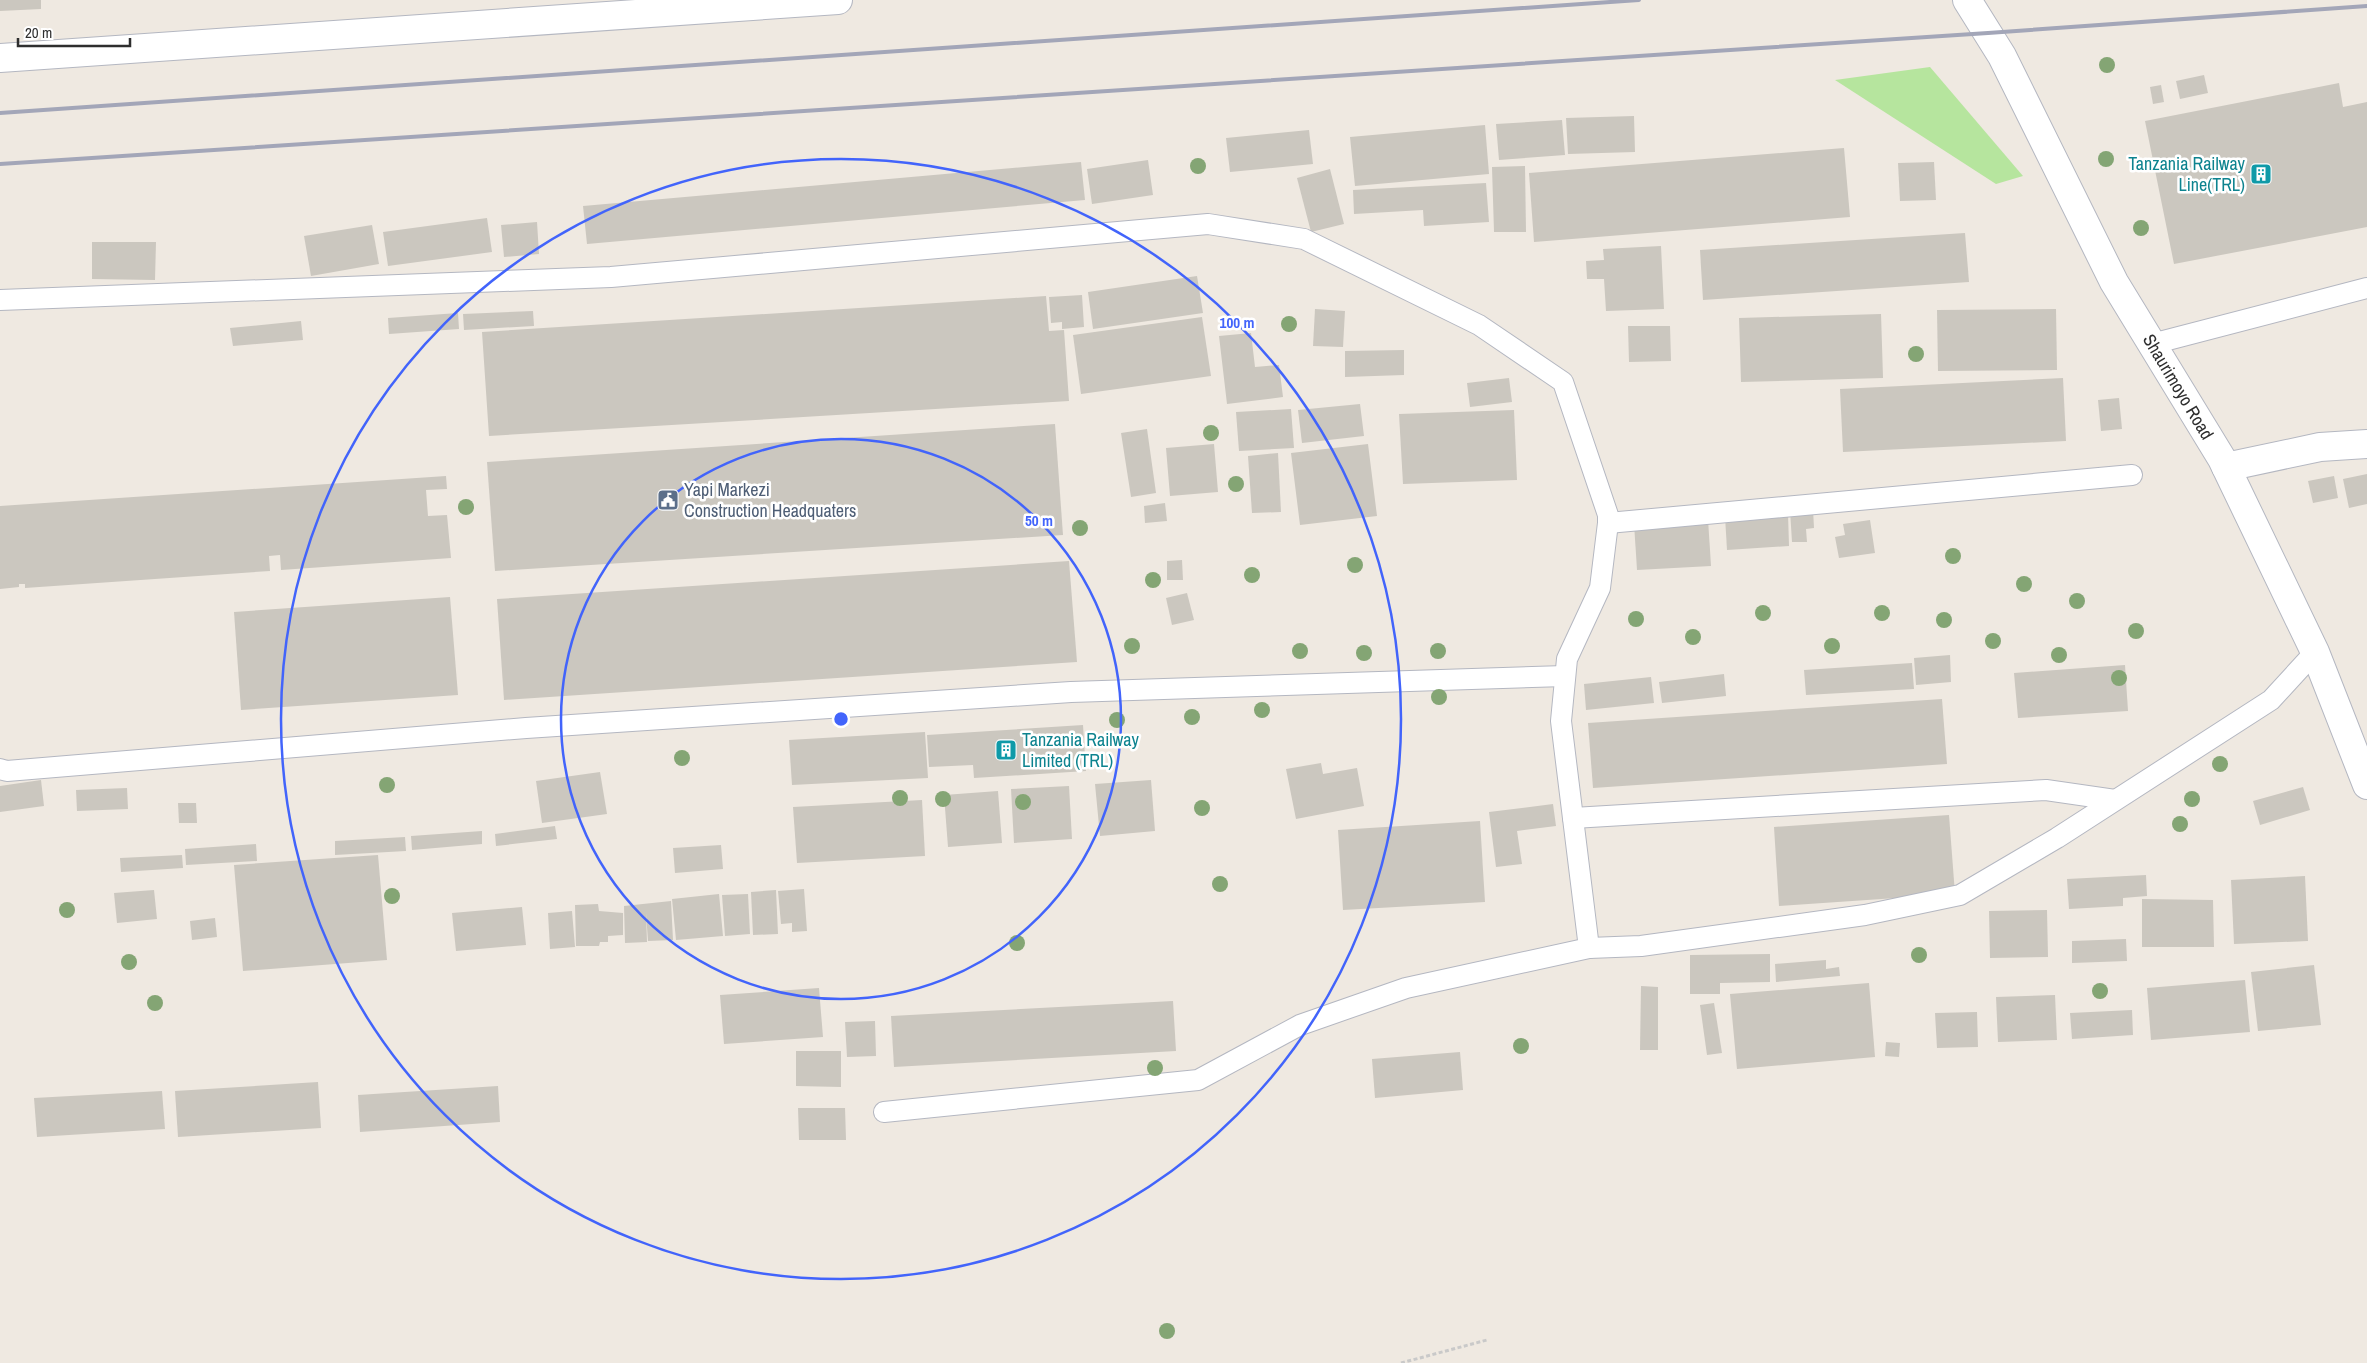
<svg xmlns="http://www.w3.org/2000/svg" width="2367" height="1363" font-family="'Archivo Narrow',sans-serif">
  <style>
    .green { fill: #b6e59e }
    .building { fill: #cbc7bf }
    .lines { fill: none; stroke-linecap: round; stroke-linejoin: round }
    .lane-casing { stroke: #b4b7c1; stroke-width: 22 }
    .street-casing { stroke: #b4b7c1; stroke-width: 30 }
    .path { stroke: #c9c9c9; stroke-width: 3; stroke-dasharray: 4 2.5; stroke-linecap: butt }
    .lane { stroke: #fff; stroke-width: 20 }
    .street { stroke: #fff; stroke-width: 28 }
    .rail { stroke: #a3a6b8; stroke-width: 4 }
    .tree { fill: #84a574 }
    .ring { fill: none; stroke: #4264fb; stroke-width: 2.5 }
    .labels { text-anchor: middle; stroke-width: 5; stroke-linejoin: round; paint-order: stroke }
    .culture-label { font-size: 18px; fill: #0d838f; stroke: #fff; text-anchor: end }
    .street-label { font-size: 18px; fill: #2e2e2e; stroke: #fff }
    .service-label { font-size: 18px; fill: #4e5e75; stroke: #fff; text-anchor: start }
    .centre { fill: #4264fb; stroke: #fff; stroke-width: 2.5 }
    .ring-label { font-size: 15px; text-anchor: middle; font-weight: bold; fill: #4264fb; stroke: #fff; stroke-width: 5; stroke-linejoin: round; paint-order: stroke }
  </style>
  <rect width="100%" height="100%" fill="#efe9e1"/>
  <path class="green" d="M1930,67L2023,176L1996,184L1835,80Z"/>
  <g class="building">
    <path d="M0,0H41V9L0,11Z"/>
    <path d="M2204,75L2208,93L2180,99L2176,81Z"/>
    <path d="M2339,83L2343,107L2367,102V227L2174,264L2145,121Z"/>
    <path d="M2161,85L2164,102L2153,104L2150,87Z"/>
    <path d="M1634,116L1635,152L1568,154L1566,118Z"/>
    <path d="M1562,120L1565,155L1499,160L1496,124Z"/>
    <path d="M1485,125L1489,174L1355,186L1350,137Z"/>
    <path d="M1309,130L1313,164L1230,172L1226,138Z"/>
    <path d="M1844,148L1850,217L1534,242L1529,173Z"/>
    <path d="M1148,160L1153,195L1092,204L1087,169Z"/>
    <path d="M1081,162L1085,200L587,244L583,206Z"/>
    <path d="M1934,162L1936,200L1900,201L1898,163Z"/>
    <path d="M1525,166L1526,232H1494L1492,167Z"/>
    <path d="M1330,169L1344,224L1311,232L1297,178Z"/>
    <path d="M1486,183L1489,222L1424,226L1423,210L1354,214L1353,190Z"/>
    <path d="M487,218L492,252L388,266L383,232Z"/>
    <path d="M537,222L539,254L504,257L501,225Z"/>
    <path d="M372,225L379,264L311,276L304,236Z"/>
    <path d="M1965,233L1969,282L1703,300L1700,250Z"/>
    <path d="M92,242H156L155,280L92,279Z"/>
    <path d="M1661,246L1664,309L1606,311L1604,279H1587L1586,261L1604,260L1603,249Z"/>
    <path d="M1197,276L1203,313L1093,329L1088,292Z"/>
    <path d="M1082,295L1084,327L1062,329V322L1051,323L1049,297Z"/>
    <path d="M1046,296L1049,331L1064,330L1069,401L489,436L482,332Z"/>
    <path d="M1315,309L1345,311L1343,347L1313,346Z"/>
    <path d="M2056,309L2057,370L1938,371L1937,310Z"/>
    <path d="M533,311L534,326L464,330L463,314Z"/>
    <path d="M458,313L459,329L389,334L388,318Z"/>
    <path d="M1881,314L1883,378L1741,382L1739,318Z"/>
    <path d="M1202,317L1211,376L1081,394L1073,335Z"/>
    <path d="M301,321L303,340L233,346L230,328Z"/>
    <path d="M1628,326H1670L1671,361L1629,362Z"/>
    <path d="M1251,333L1255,367L1279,365L1283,397L1227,404L1219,336Z"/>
    <path d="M1404,350V375L1345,377V351Z"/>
    <path d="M1509,378L1512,402L1470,407L1467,383Z"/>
    <path d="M2063,378L2066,441L1843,452L1840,389Z"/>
    <path d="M2119,398L2122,429L2101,431L2098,400Z"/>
    <path d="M1360,404L1364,436L1302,443L1298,410Z"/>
    <path d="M1291,409L1294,448L1239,451L1236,412Z"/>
    <path d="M1514,410L1517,480L1403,484L1399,414Z"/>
    <path d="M1055,424L1063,535L495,571L487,462Z"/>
    <path d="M1147,429L1156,493L1131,497L1121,433Z"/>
    <path d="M1214,444L1218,492L1170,496L1166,448Z"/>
    <path d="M1368,444L1377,516L1300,525L1291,453Z"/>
    <path d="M1278,453L1281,512L1252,513L1248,456Z"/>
    <path d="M2367,474V504L2349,508L2343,479Z"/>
    <path d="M446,476L447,489L426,490L428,516L447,515L451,558L281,570L280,555L269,556L270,571L25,588V584H19V587L0,589V506Z"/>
    <path d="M2334,476L2338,498L2313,503L2308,481Z"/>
    <path d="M1165,503L1167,521L1145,523L1144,506Z"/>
    <path d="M1813,509L1814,528L1806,529L1807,542H1792L1790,510Z"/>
    <path d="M1788,513L1789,546L1727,550L1725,516Z"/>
    <path d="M1708,519L1711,566L1637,570L1634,523Z"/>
    <path d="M1870,520L1875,553L1839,558L1835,537L1845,535L1843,524Z"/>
    <path d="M1182,560L1183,580H1167V561Z"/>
    <path d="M1069,561L1077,662L504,700L497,599Z"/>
    <path d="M1187,593L1194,620L1172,625L1166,598Z"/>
    <path d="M450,597L458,695L241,710L234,612Z"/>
    <path d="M1950,655L1951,682L1916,685L1914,658Z"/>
    <path d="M1912,663L1914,689L1806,695L1804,670Z"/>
    <path d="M2125,665L2128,711L2018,718L2014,673Z"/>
    <path d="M1724,674L1726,696L1662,703L1659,682Z"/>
    <path d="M1651,677L1654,703L1586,710L1584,684Z"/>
    <path d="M1942,699L1947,764L1593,788L1588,723Z"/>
    <path d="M1083,725L1086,771L974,778L973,765L929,767L927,735Z"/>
    <path d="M925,732L928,778L792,785L789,740Z"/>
    <path d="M1321,763L1323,774L1357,768L1364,806L1296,819L1286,769Z"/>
    <path d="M600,772L607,814L542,823L536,781Z"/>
    <path d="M41,780L44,806L0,812V786Z"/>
    <path d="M1151,780L1155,831L1100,836L1095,784Z"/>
    <path d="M1069,786L1072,839L1014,843L1011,789Z"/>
    <path d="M2303,787L2310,810L2260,825L2253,801Z"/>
    <path d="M127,788L128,809L77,811L76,790Z"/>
    <path d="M998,791L1002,843L948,847L944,795Z"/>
    <path d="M922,800L925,856L797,863L793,807Z"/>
    <path d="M178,803H196L197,823H179Z"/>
    <path d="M1553,804L1556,826L1517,831L1522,864L1496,867L1489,812Z"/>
    <path d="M1949,815L1955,894L1779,906L1774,827Z"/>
    <path d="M1480,821L1485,902L1343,910L1338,830Z"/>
    <path d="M555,826L557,839L496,846L495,834Z"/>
    <path d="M482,831V844L412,850L411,836Z"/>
    <path d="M405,837L406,851L335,855V841Z"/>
    <path d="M256,844L257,861L186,865L185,849Z"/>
    <path d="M721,845L723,869L675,873L673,848Z"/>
    <path d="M182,855L183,868L121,872L120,858Z"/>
    <path d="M378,855L387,960L243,971L234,865Z"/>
    <path d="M2146,875L2147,896L2123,898V906L2069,909L2067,879Z"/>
    <path d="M2305,876L2308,941L2234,944L2231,880Z"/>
    <path d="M804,889L807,931L792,932V923L781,924L778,891Z"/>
    <path d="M154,890L157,919L117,923L114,893Z"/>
    <path d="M776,890L778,934L753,935L751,892Z"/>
    <path d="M719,894L723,936L676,940L672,899Z"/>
    <path d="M748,894L750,934L725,936L722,895Z"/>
    <path d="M2142,899L2213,900L2214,947H2142Z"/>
    <path d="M671,901L673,940L648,941L646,913L647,942L625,943L624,906Z"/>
    <path d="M598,904L599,911L623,913V935L608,936V942H600L599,946H576L575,905Z"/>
    <path d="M522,907L526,945L456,951L452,913Z"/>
    <path d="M2047,910L2048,957L1990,958L1989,911Z"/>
    <path d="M572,911L575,947L550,949L548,913Z"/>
    <path d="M215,918L217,937L192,940L190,921Z"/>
    <path d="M2126,939L2127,961L2072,963V941Z"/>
    <path d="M1770,954V982L1720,983V994H1690V955Z"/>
    <path d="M1826,960V969L1839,967L1840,976L1776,982L1775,964Z"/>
    <path d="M2314,965L2321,1025L2258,1031L2251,972Z"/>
    <path d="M2245,980L2250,1032L2151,1040L2147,988Z"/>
    <path d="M1869,983L1875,1057L1737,1069L1730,994Z"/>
    <path d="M1641,986L1658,987V1050H1640Z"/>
    <path d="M819,988L823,1037L724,1044L720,995Z"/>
    <path d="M2055,995L2057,1040L1998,1042L1996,997Z"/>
    <path d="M1173,1001L1176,1051L894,1067L891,1016Z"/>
    <path d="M1714,1003L1722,1053L1707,1055L1700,1005Z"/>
    <path d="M2132,1010L2133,1035L2072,1039L2070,1013Z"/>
    <path d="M1977,1012L1978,1047L1937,1048L1935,1013Z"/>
    <path d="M875,1021L876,1056L847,1057L845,1022Z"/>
    <path d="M1886,1042L1900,1043L1899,1057L1885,1056Z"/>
    <path d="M796,1051H841V1087L796,1086Z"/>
    <path d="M1460,1052L1463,1090L1375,1098L1372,1059Z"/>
    <path d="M318,1082L321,1128L178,1137L175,1091Z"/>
    <path d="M498,1086L500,1122L360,1132L358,1095Z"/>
    <path d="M162,1091L165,1129L37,1137L34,1098Z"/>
    <path d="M798,1108H845L846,1140H799Z"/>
  </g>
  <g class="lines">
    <g class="lane-casing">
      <g id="lane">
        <path d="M0,300L611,277L1208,224L1304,239L1479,325L1563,382L1608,515V523L1600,588L1567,659L1561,721L1589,948"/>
        <path d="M2152,344L2367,288"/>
        <path d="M1608,523L2132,475"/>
        <path d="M0,769L7,771L526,728L1071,692L1565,676"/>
        <path d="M1573,818L2046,790L2115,800"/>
        <path d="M884,1112L1198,1080L1300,1025L1406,988L1589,948L1641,946L1865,915L1960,895L2057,838L2271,700L2315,652"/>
      </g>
    </g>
    <g class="street-casing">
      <g id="street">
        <path d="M1967,0L2002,56L2114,282L2222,459L2315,652L2367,785"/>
        <path d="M0,58L838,0"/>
        <path d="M2226,467L2320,447L2367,444"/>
      </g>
    </g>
    <path class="path" d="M1401,1363L1487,1340"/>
    <use href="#lane" class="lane"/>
    <use href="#street" class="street"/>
    <g class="rail">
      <path d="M0,113L1639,0"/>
      <path d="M0,164L1988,33L2367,6"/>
    </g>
  </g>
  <g class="tree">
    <circle cx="2107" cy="65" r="8"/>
    <circle cx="2106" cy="159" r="8"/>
    <circle cx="1198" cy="166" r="8"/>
    <circle cx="2141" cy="228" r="8"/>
    <circle cx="1289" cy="324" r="8"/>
    <circle cx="1916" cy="354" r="8"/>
    <circle cx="1211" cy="433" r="8"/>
    <circle cx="1236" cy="484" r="8"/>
    <circle cx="466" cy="507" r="8"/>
    <circle cx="1080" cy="528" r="8"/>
    <circle cx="1953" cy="556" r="8"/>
    <circle cx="1355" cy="565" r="8"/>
    <circle cx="1252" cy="575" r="8"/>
    <circle cx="1153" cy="580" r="8"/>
    <circle cx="2024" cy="584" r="8"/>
    <circle cx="2077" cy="601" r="8"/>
    <circle cx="1763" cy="613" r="8"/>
    <circle cx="1882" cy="613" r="8"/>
    <circle cx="1636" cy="619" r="8"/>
    <circle cx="1944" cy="620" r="8"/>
    <circle cx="2136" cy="631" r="8"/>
    <circle cx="1693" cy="637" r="8"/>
    <circle cx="1993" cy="641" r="8"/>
    <circle cx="1132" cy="646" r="8"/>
    <circle cx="1832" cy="646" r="8"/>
    <circle cx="1300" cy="651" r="8"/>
    <circle cx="1438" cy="651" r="8"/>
    <circle cx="1364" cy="653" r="8"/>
    <circle cx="2059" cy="655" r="8"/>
    <circle cx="2119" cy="678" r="8"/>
    <circle cx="1439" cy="697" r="8"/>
    <circle cx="1262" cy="710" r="8"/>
    <circle cx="1192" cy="717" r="8"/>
    <circle cx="1117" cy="720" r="8"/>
    <circle cx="682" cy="758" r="8"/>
    <circle cx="2220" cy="764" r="8"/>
    <circle cx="387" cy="785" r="8"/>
    <circle cx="900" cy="798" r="8"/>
    <circle cx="943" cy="799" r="8"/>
    <circle cx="2192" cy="799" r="8"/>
    <circle cx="1023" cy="802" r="8"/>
    <circle cx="1202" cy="808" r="8"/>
    <circle cx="2180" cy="824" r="8"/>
    <circle cx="1220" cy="884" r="8"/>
    <circle cx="392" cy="896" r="8"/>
    <circle cx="67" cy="910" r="8"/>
    <circle cx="1017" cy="943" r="8"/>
    <circle cx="1919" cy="955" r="8"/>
    <circle cx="129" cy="962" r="8"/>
    <circle cx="2100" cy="991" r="8"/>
    <circle cx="155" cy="1003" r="8"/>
    <circle cx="1521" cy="1046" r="8"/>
    <circle cx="1155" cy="1068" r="8"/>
    <circle cx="1167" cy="1331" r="8"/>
  </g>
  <g class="ring">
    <circle cx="841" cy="719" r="280"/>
    <circle cx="841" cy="719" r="560"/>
  </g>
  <defs>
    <g id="building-square" transform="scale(1.125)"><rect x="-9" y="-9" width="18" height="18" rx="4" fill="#0f9aa8" stroke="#fff"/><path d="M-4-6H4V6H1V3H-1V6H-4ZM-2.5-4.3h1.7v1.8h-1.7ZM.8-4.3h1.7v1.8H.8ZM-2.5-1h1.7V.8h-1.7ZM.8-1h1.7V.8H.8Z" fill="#fff"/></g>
    <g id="civic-square" transform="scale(1.125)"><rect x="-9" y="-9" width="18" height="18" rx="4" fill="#5c6f8a" stroke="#fff"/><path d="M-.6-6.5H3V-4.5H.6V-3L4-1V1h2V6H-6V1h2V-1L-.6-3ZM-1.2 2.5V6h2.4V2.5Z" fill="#fff"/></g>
  </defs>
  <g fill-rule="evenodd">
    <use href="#building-square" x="2261" y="174"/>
    <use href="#civic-square" x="668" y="500"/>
    <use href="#building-square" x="1006" y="750"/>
  </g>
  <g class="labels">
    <g class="culture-label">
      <text x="2245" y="170">Tanzania Railway<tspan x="2245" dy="21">Line(TRL)</tspan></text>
      <text x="1022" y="746" text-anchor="start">Tanzania Railway<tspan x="1022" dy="21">Limited (TRL)</tspan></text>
    </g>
    <g class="street-label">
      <text transform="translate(2178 387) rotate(59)" y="6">Shaurimoyo Road</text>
    </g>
    <g class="service-label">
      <text x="684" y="496">Yapi Markezi<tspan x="684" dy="21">Construction Headquaters</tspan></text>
    </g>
  </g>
  <circle cx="841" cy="719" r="8" class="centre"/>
  <g class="ring-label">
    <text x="1237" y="328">100 m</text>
    <text x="1039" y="526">50 m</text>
  </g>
  <path d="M18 38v8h112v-8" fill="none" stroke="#2e2e2e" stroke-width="2.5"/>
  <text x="25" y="38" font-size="15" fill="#2e2e2e" stroke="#ffffff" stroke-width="4" paint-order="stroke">20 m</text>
</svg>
